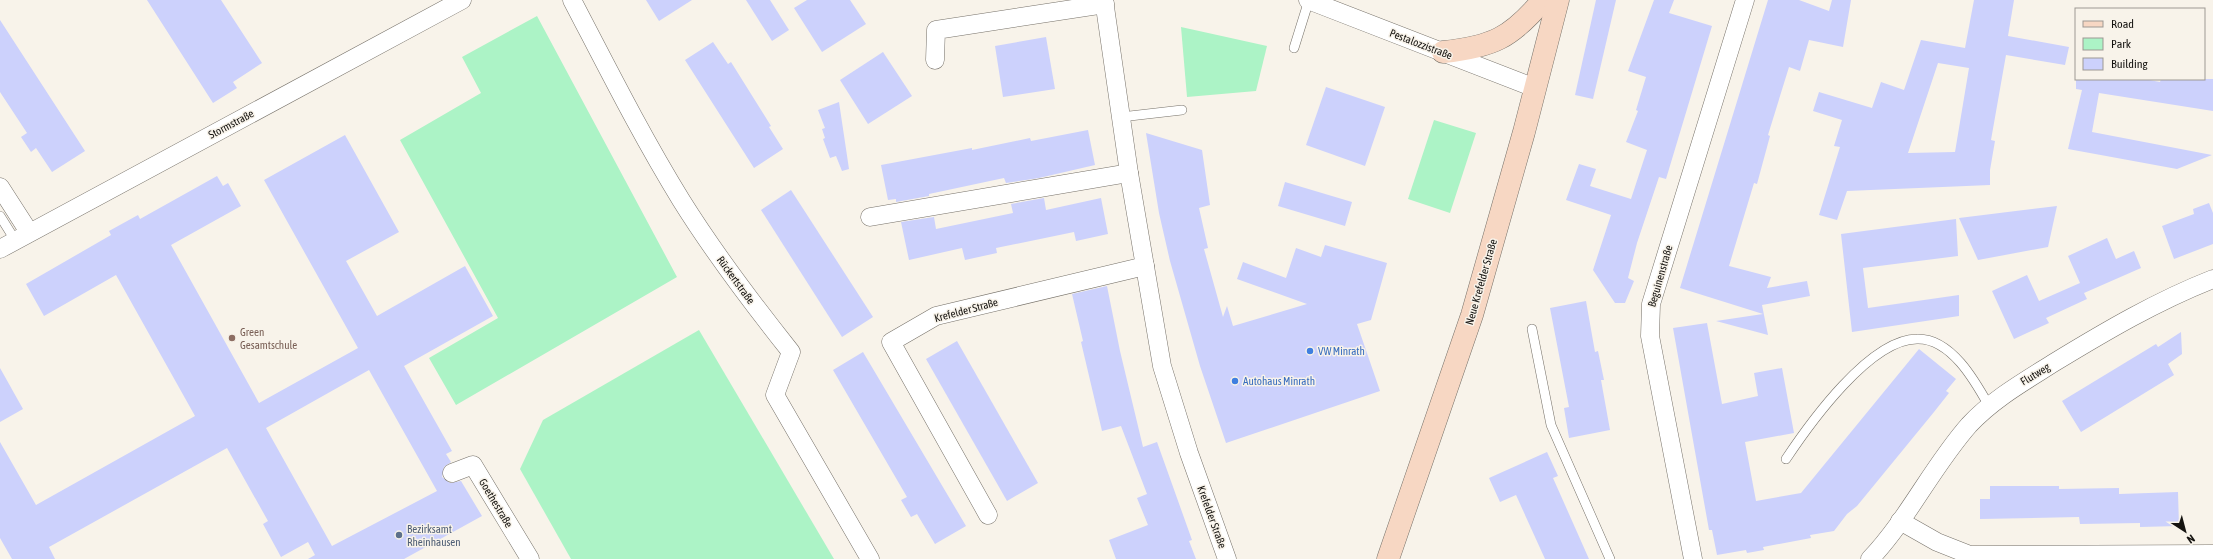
<svg xmlns="http://www.w3.org/2000/svg" width="2213" height="559" font-family="'Asap Condensed',sans-serif">
  <style>
    .green { fill: #acf3c6 }
    .building { fill: #ccd1fc; fill-rule: evenodd }
    .lines { fill: none; stroke-linecap: round; stroke-linejoin: round }
    .lane-casing { stroke: #767169; stroke-width: 10 }
    .street-casing { stroke: #767169; stroke-width: 19 }
    .secondary-casing { stroke: #767169; stroke-width: 23 }
    .lane { stroke: #fff; stroke-width: 9 }
    .street { stroke: #fff; stroke-width: 18 }
    .secondary { stroke: #f7d7c3; stroke-width: 22 }
    .education-dot { fill: #8d6e63; stroke: #f8f3ea; stroke-width: 1.5 }
    .shop-dot { fill: #3f7fe0; stroke: #f8f3ea; stroke-width: 1.5 }
    .service-dot { fill: #5c6f8a; stroke: #f8f3ea; stroke-width: 1.5 }
    .labels { text-anchor: middle; stroke-width: 3; stroke-linejoin: round; paint-order: stroke }
    .street-label { font-size: 11px; fill: #151310; stroke: #f8f3ea }
    .education-label { font-size: 11px; fill: #785e54; stroke: #f8f3ea; text-anchor: start }
    .shop-label { font-size: 11px; fill: #366cbe; stroke: #f8f3ea; text-anchor: start }
    .service-label { font-size: 11px; fill: #4e5e75; stroke: #f8f3ea; text-anchor: start }
  </style>
  <rect width="100%" height="100%" fill="#f8f3ea"/>
  <g class="green">
    <path d="M537,16L677,277L456,405L429,358L498,318L400,140L481,93L462,57Z"/>
    <path d="M1181,27L1267,46L1256,91L1187,97Z"/>
    <path d="M1434,120L1476,133L1450,213L1408,199Z"/>
    <path d="M699,330L834,559H571L520,469L543,420Z"/>
  </g>
  <g class="building">
    <path d="M147,0H221L262,63L233,82L237,88L213,103Z"/>
    <path d="M646,0H692L659,21Z"/>
    <path d="M746,0H770L789,30L772,41Z"/>
    <path d="M807,0H850L866,24L822,52L794,8Z"/>
    <path d="M1596,0H1616L1593,99L1575,95Z"/>
    <path d="M1654,0H1674L1669,13L1712,26L1666,179L1659,177L1637,243L1628,278L1634,281L1625,303H1615L1593,270L1611,215L1566,200L1579,164L1596,169L1590,186L1631,199L1647,150L1626,142L1638,111L1636,110L1646,77L1628,71Z"/>
    <path d="M1768,0H1799L1829,11L1832,0H1851L1843,47L1809,40L1800,71L1789,67L1768,135L1770,136L1757,184L1754,183L1729,266L1771,277L1767,288L1807,281L1810,296L1762,305L1768,335L1716,321L1763,314L1680,288Z"/>
    <path d="M1974,0H2014L2008,36L2069,47L2065,65L2006,55L1991,140L1995,141L1990,170V185L1847,191L1837,220L1819,215L1840,147L1834,146L1842,120L1813,111L1819,92L1872,108L1881,82L1904,90L1921,40L1965,48ZM1938,63L1969,68L1955,152L1908,153Z"/>
    <path d="M0,20L85,151L52,172L36,148L31,152L21,137L27,133L0,92Z"/>
    <path d="M1046,37L1055,89L1003,97L995,46Z"/>
    <path d="M713,42L728,64L731,62L771,126L769,127L783,149L754,168L685,60Z"/>
    <path d="M883,52L912,96L868,124L840,80Z"/>
    <path d="M2076,79H2144L2160,82L2161,79H2213V111L2099,93L2092,132L2212,155L2177,169L2068,149L2082,90L2076,89Z"/>
    <path d="M1326,87L1385,107L1365,166L1306,145Z"/>
    <path d="M839,102L849,169L842,171L836,156L830,158L823,139L825,138L822,129L825,128L818,110Z"/>
    <path d="M1088,130L1095,165L1039,178L1006,183L1004,178L929,194V196L896,202V199L888,200L881,165L972,148V150L1030,138L1031,141Z"/>
    <path d="M1146,133L1202,150L1210,205L1199,208L1208,248L1204,249L1223,317L1227,306L1233,326L1307,304L1237,279L1243,262L1286,278L1296,248L1321,257L1325,245L1387,263L1371,320L1357,324L1380,391L1226,443L1200,366L1170,261L1159,213Z"/>
    <path d="M345,135L399,232L346,261L377,316L465,266L493,316L404,366L452,451L446,454L451,462L444,467L442,477L450,483L461,481L482,516L404,559H308L315,555L308,542L281,557L263,524L268,521L227,448L49,547L55,559H12L0,538V442L36,505L195,416L116,275L44,316L26,284L111,235L109,231L138,215L140,219L217,176L223,186L228,183L241,206L171,245L259,403L358,348L264,180ZM369,370L437,491L332,546L266,428Z"/>
    <path d="M1285,182L1352,202L1345,226L1278,206Z"/>
    <path d="M791,190L873,317L842,337L761,210Z"/>
    <path d="M1044,198L1046,210L1101,198L1108,234L1076,241L1074,232L996,248L997,253L965,260L962,248L909,260L901,222L934,217L936,229L1013,213L1011,204Z"/>
    <path d="M2209,203L2213,213V244L2174,259L2162,226L2194,214L2193,209Z"/>
    <path d="M2057,206L2048,247L1978,260L1959,218Z"/>
    <path d="M1956,219L1958,256L1863,268L1868,308L1959,295V316L1852,332L1841,234Z"/>
    <path d="M2107,238L2116,259L2134,251L2141,268L2084,293L2087,299L2046,318L2049,323L2014,339L1992,291L2027,275L2039,301L2080,283L2068,256Z"/>
    <path d="M1107,286L1120,351L1143,447L1157,442L1192,540L1189,541L1196,559H1116L1109,540L1148,525L1137,498L1147,494L1121,426L1102,431L1081,342L1083,341L1072,294Z"/>
    <path d="M1586,301L1595,352L1598,351L1604,380H1601L1610,430L1569,438L1564,408L1569,407L1550,308Z"/>
    <path d="M1707,323L1722,404L1758,396L1754,373L1782,368L1794,433L1745,442L1756,501L1801,493L1919,349L1956,379L1946,391L1949,393L1934,412L1857,506L1847,514L1834,531L1810,535L1811,538L1763,547L1764,550L1747,553L1746,550L1717,555L1712,530H1709L1673,328Z"/>
    <path d="M2181,332L2182,354L2168,364L2174,375L2081,432L2062,401L2156,344L2158,347Z"/>
    <path d="M957,341L1038,483L1007,501L926,359Z"/>
    <path d="M863,352L966,526L935,544L917,514L911,517L901,500L907,497L833,370Z"/>
    <path d="M0,368L23,409L0,422Z"/>
    <path d="M1547,452L1558,476L1553,478L1589,559H1545L1516,495L1500,502L1489,478Z"/>
    <path d="M1990,486H2059V489L2119,488V494L2178,492L2179,526L2140,527V523L2080,524L2079,517L1980,519V499H1990Z"/>
  </g>
  <g class="lines">
    <g class="lane-casing">
      <g id="lane">
        <path d="M1294,48L1309,0"/>
        <path d="M1121,117L1182,110"/>
        <path d="M0,216L15,240"/>
        <path d="M1532,329L1551,425L1610,559"/>
        <path d="M1786,459C1810,423 1870,339 1917,339C1951,338 1975,381 1989,406"/>
      </g>
    </g>
    <g class="street-casing">
      <g id="street">
        <path d="M572,0C607,67 641,135 681,200C714,253 752,303 791,352L775,395L870,559"/>
        <path d="M1104,0L1129,173L1162,366L1189,453L1227,559"/>
        <path d="M1308,0L1535,88"/>
        <path d="M935,60L936,30L1105,4"/>
        <path d="M0,187L29,232"/>
        <path d="M870,217L1129,173"/>
        <path d="M0,249L462,0"/>
        <path d="M452,473L473,465L530,559"/>
        <path d="M988,515L891,342L936,316L1145,266"/>
        <path d="M1900,521L1937,542L1970,555L2213,554"/>
        <path d="M1693,559L1650,336L1651,304L1745,0"/>
        <path d="M1870,559C1908,519 1932,467 1969,425C1993,399 2025,381 2055,362C2106,331 2157,301 2213,279"/>
      </g>
    </g>
    <g class="secondary-casing">
      <g id="secondary">
        <path d="M1443,52C1492,47 1511,38 1543,0"/>
        <path d="M1388,559L1472,315L1524,132L1558,0"/>
      </g>
    </g>
    <use href="#lane" class="lane"/>
    <use href="#street" class="street"/>
    <use href="#secondary" class="secondary"/>
  </g>
  <circle class="education-dot" cx="232" cy="338" r="4"/>
  <g class="shop-dot">
    <circle cx="1310" cy="351" r="4"/>
    <circle cx="1235" cy="381" r="4"/>
  </g>
  <circle class="service-dot" cx="399" cy="535" r="4"/>
  <g class="labels">
    <g class="street-label">
      <text transform="translate(1421 44) rotate(21)" y="4">Pestalozzistraße</text>
      <text transform="translate(231 124) rotate(-28)" y="4">Stormstraße</text>
      <text transform="translate(1660 276) rotate(-74)" y="4">Beguinenstraße</text>
      <text transform="translate(736 280) rotate(54)" y="4">Rückertstraße</text>
      <text transform="translate(1481 282) rotate(-74)" y="4">Neue Krefelder Straße</text>
      <text transform="translate(966 310) rotate(-15)" y="4">Krefelder Straße</text>
      <text transform="translate(2035 374) rotate(-31)" y="4">Flutweg</text>
      <text transform="translate(496 503) rotate(59)" y="4">Goethestraße</text>
      <text transform="translate(1212 517) rotate(70)" y="4">Krefelder Straße</text>
    </g>
    <g class="education-label">
      <text x="240" y="336">Green<tspan x="240" dy="13">Gesamtschule</tspan></text>
    </g>
    <g class="shop-label">
      <text x="1318" y="355">VW Minrath</text>
      <text x="1243" y="385">Autohaus Minrath</text>
    </g>
    <g class="service-label">
      <text x="407" y="533">Bezirksamt<tspan x="407" dy="13">Rheinhausen</tspan></text>
    </g>
  </g>
  <rect x="2075" y="8" width="130" height="72" fill="#f8f3ea" stroke="#9d9993"/>
  <rect x="2083" y="21" width="20" height="6" fill="#f7d7c3" stroke="#9d9993"/>
  <text x="2111" y="28" font-size="12" fill="#151310">Road</text>
  <rect x="2083" y="38" width="20" height="12" fill="#acf3c6" stroke="#9d9993"/>
  <text x="2111" y="48" font-size="12" fill="#151310">Park</text>
  <rect x="2083" y="58" width="20" height="12" fill="#ccd1fc" stroke="#9d9993"/>
  <text x="2111" y="68" font-size="12" fill="#151310">Building</text>
  <g transform="translate(2185 531) rotate(144)" stroke="#f8f3ea" stroke-width="3" paint-order="stroke">
  <path d="M0-3L7 15L0 10L-7 15Z" fill="#151310"/>
  <text y="-6" font-size="11" font-weight="bold" text-anchor="middle" fill="#151310">N</text>
  </g>
</svg>
